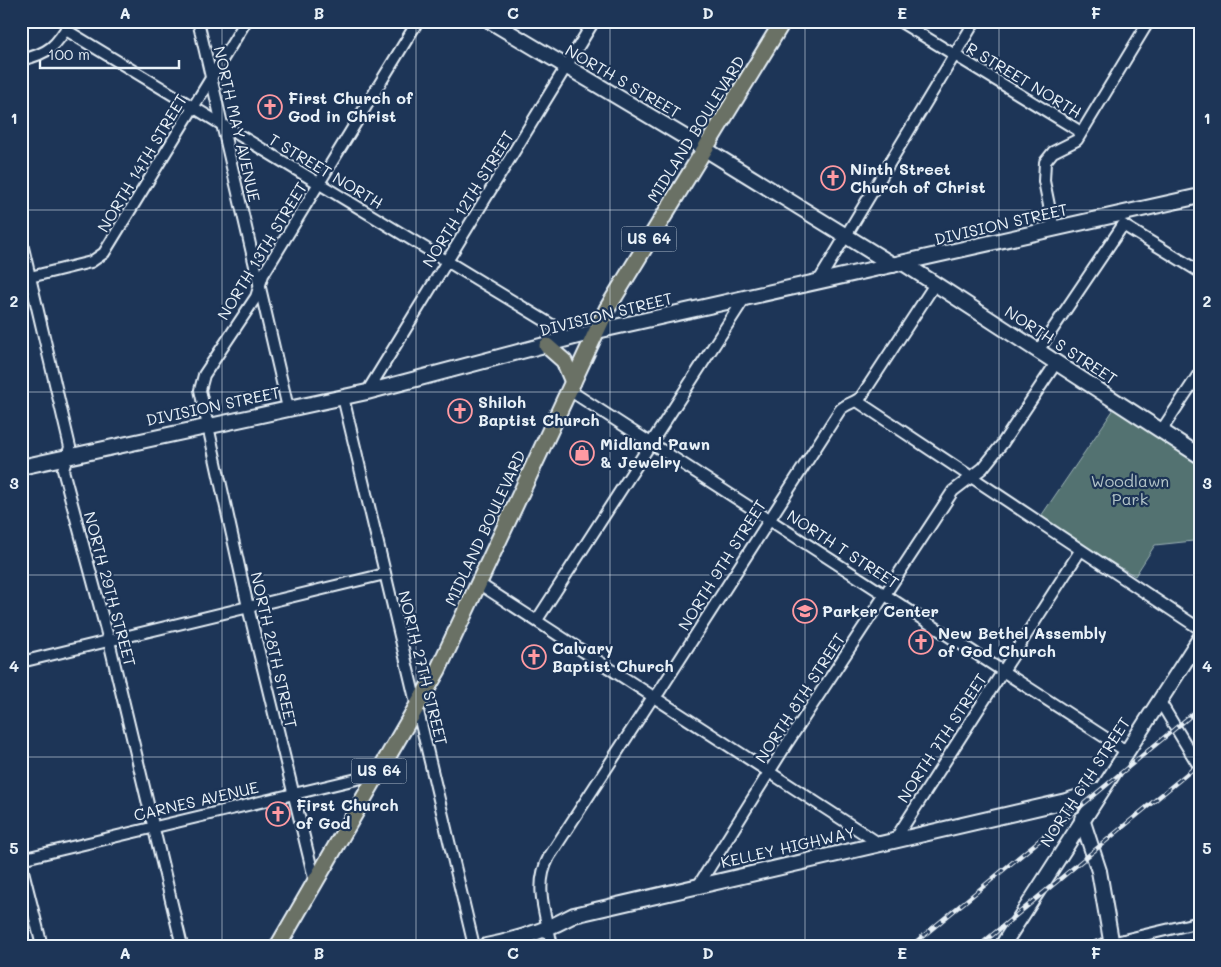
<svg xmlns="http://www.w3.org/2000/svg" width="1221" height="967" font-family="Mali,sans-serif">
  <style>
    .green { fill: #527271; stroke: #9db2b4 }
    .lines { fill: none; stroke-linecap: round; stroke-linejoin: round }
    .street-casing { stroke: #e8f1f8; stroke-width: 14 }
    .secondary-casing { stroke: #e8f1f8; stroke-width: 18 }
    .primary-casing { stroke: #e8f1f8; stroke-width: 19 }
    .street { stroke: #1d3557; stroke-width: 10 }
    .secondary { stroke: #1d3557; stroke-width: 14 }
    .primary { stroke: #6b7165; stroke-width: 15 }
    .rail-casing { stroke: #e8f1f8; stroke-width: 4.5 }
    .rail { stroke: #1d3557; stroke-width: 2.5; stroke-dasharray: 8; stroke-linecap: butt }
    .grid { fill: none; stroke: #e8f1f8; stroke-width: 1; stroke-opacity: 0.55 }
    .labels { text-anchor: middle; stroke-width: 4.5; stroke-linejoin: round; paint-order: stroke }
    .shield { fill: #1d3557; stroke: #abb9c8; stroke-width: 1 }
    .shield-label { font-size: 15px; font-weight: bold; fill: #e8f1f8 }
    .street-label { font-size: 16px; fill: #e8f1f8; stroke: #1d3557 }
    .poi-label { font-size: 16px; font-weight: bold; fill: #e8f1f8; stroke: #1d3557; text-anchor: start }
    .park-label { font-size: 16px; fill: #b4c5c9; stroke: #1d3557 }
    .neatline { fill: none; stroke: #e8f1f8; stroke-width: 2 }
    .grid-label { font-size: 16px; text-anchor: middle; font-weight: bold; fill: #e8f1f8 }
  </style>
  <rect width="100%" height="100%" fill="#1d3557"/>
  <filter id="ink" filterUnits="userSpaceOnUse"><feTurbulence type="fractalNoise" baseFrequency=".02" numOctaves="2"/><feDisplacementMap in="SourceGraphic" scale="10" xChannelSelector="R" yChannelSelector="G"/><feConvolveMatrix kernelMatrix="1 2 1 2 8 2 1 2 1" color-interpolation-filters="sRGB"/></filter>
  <g filter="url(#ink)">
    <path class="green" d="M1114,409L1200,464V545L1193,541L1155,545L1135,576L1039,519Z"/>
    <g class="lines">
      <g class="street-casing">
        <g id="street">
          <path d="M198,21L288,408"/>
          <path d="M899,21L1081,132"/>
          <path d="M66,30L557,328L567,340"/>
          <path d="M21,60C50,53 56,46 71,21"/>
          <path d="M1123,225L1200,272"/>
          <path d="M1054,230L1044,181L1045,162L1053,152L1077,140L1149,21"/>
          <path d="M21,239L70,447L63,470L109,641L182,946"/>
          <path d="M30,277L91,262L104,253L246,21"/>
          <path d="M818,282L975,21"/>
          <path d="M1038,351L1123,225"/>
          <path d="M569,390L1126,751"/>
          <path d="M367,392L594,21"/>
          <path d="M343,397L474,946"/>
          <path d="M857,401L1200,629"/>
          <path d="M1161,431L1200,372"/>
          <path d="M478,583L880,844"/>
          <path d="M537,620L744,299"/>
          <path d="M21,662L385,574"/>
          <path d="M1159,700L1200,768"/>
          <path d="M894,841L1080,551"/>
          <path d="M21,859L378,774"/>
          <path d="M21,863L42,946"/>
          <path d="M315,882L248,607L200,390L204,375L256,297L263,275L418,21"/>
          <path d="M698,886L786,745L953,491L983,468L1002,444L1056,363"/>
          <path d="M552,946C546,915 533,886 549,857L651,700L659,692L840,410C846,403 855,403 861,397L935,284"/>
          <path d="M1098,946L1200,922"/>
        </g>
      </g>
      <g class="secondary-casing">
        <g id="secondary">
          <path d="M490,21L705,149L893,265"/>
          <path d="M903,263L1200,456"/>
          <path d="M21,467L367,392L597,331L1200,196"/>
          <path d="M1082,819L1099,871L1112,946"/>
          <path d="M486,946C518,940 545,931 574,915L1066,801L1101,790"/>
          <path d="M1002,946L1200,638"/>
        </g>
      </g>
      <g class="primary-casing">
        <g id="primary">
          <path d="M547,346L564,361L573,382"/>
          <path d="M278,946L438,670L607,309L783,21"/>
        </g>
      </g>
      <use href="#street" class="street"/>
      <use href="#secondary" class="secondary"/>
      <use href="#primary" class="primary"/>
      <g class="rail-casing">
        <g id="rail">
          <path d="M911,946L1200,708"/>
          <path d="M979,946L1200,763"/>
        </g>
      </g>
      <use href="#rail" class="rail"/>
    </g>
  </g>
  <path class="grid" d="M222,21V946M416,21V946M610,21V946M805,21V946M999,21V946M21,210H1200M21,392H1200M21,575H1200M21,757H1200"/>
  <defs>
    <g id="church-ring" transform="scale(1.25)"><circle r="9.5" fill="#1d3557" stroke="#ff9aa2" stroke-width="1.5"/><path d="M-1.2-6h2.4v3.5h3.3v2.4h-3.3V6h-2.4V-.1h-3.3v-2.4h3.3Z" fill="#ff9aa2"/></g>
    <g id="shop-ring" transform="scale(1.25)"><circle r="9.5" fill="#1d3557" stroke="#ff9aa2" stroke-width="1.5"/><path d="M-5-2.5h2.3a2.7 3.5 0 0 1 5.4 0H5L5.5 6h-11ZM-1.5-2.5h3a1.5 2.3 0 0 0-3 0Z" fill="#ff9aa2"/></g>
    <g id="school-ring" transform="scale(1.25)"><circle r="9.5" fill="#1d3557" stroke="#ff9aa2" stroke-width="1.5"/><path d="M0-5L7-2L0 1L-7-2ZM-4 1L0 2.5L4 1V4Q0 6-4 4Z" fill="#ff9aa2"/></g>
  </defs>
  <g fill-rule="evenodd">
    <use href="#church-ring" x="270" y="107"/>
    <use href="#church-ring" x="833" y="178"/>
    <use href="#church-ring" x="460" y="411"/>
    <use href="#shop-ring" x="582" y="453"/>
    <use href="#school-ring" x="805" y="611"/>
    <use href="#church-ring" x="921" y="642"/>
    <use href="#church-ring" x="534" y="657"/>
    <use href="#church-ring" x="278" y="814"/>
  </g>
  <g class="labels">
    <g class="shield">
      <rect x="621.5" y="226.5" width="55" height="25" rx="4"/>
      <rect x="351.5" y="758.5" width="55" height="25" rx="4"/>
    </g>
    <g class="shield-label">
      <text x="649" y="244">US 64</text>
      <text x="379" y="776">US 64</text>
    </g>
    <g class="street-label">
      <text transform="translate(1024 80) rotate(31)" y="6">R STREET NORTH</text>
      <text transform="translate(623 81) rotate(30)" y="6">NORTH S STREET</text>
      <text transform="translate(237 124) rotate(77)" y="6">NORTH MAY AVENUE</text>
      <text transform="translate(696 129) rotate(-58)" y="6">MIDLAND BOULEVARD</text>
      <text transform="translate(142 163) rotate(-59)" y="6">NORTH 14TH STREET</text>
      <text transform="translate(326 171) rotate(31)" y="6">T STREET NORTH</text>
      <text transform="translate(468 199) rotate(-58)" y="6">NORTH 12TH STREET</text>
      <text transform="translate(1001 224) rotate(-13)" y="6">DIVISION STREET</text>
      <text transform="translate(262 251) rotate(-59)" y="6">NORTH 13TH STREET</text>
      <text transform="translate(606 314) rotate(-14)" y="6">DIVISION STREET</text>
      <text transform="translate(1061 345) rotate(33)" y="6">NORTH S STREET</text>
      <text transform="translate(213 406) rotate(-12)" y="6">DIVISION STREET</text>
      <text transform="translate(485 528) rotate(-65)" y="6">MIDLAND BOULEVARD</text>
      <text transform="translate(843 549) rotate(33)" y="6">NORTH T STREET</text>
      <text transform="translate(722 565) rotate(-58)" y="6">NORTH 9TH STREET</text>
      <text transform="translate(110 589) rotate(75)" y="6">NORTH 29TH STREET</text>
      <text transform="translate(274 650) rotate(77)" y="6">NORTH 28TH STREET</text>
      <text transform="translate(423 668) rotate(76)" y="6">NORTH 27TH STREET</text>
      <text transform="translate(800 698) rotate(-57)" y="6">NORTH 8TH STREET</text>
      <text transform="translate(942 738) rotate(-57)" y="6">NORTH 7TH STREET</text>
      <text transform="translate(1085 782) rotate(-57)" y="6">NORTH 6TH STREET</text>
      <text transform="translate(196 801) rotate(-13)" y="6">CARNES AVENUE</text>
      <text transform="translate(788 847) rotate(-13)" y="6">KELLEY HIGHWAY</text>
    </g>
    <g class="poi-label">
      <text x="288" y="104">First Church of<tspan x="288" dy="18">God in Christ</tspan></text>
      <text x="850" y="175">Ninth Street<tspan x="850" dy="18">Church of Christ</tspan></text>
      <text x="478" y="408">Shiloh<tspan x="478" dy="18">Baptist Church</tspan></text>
      <text x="600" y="450">Midland Pawn<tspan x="600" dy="18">&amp; Jewelry</tspan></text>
      <text x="822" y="617">Parker Center</text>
      <text x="938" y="639">New Bethel Assembly<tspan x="938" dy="18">of God Church</tspan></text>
      <text x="552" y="654">Calvary<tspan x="552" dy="18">Baptist Church</tspan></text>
      <text x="296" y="811">First Church<tspan x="296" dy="18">of God</tspan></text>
    </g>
    <g class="park-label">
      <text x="1130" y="487">Woodlawn<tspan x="1130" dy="18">Park</tspan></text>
    </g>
  </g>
  <rect width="1221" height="967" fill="none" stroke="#1d3557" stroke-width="55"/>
  <path d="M40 60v8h139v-8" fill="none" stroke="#e8f1f8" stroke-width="2.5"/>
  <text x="48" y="60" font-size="15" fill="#e8f1f8" stroke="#1d3557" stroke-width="4" paint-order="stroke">100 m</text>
  <rect x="28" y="28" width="1166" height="912" class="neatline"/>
  <g class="grid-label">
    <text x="125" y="19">A</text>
    <text x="319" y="19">B</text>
    <text x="513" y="19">C</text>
    <text x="708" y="19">D</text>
    <text x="902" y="19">E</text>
    <text x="1096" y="19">F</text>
    <text x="14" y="124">1</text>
    <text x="1207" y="124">1</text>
    <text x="14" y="307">2</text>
    <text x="1207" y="307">2</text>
    <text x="14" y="489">3</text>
    <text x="1207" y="489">3</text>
    <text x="14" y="672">4</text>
    <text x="1207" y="672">4</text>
    <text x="14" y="854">5</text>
    <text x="1207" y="854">5</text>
    <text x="125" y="959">A</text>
    <text x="319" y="959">B</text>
    <text x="513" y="959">C</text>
    <text x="708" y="959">D</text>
    <text x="902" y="959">E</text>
    <text x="1096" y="959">F</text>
  </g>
</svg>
